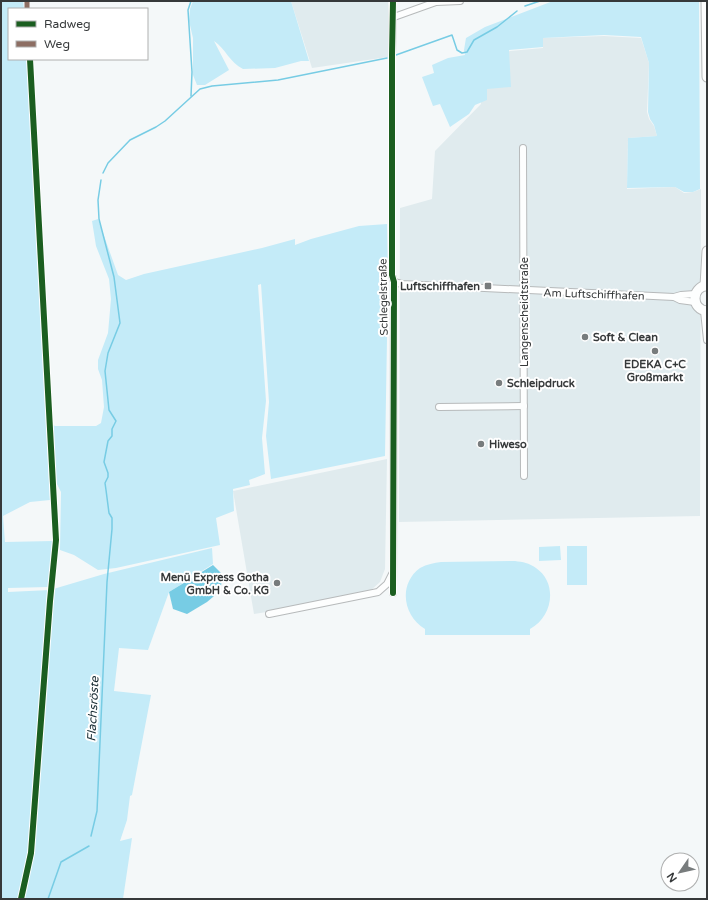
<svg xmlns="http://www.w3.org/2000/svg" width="708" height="900" font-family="'Varela Round',sans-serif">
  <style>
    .built { fill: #e0ebee }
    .green { fill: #c4ebf8 }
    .water { fill: #77cce4 }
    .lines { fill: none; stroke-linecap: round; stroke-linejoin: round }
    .stream { stroke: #77cce4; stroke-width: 1.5 }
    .street-casing { stroke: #b7babb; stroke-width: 8 }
    .secondary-casing { stroke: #b7babb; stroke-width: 11 }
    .street { stroke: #fdfefe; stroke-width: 6 }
    .secondary { stroke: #fdfefe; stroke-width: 9 }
    .quiet { stroke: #8d6e63; stroke-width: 5; stroke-dasharray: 10 5; stroke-linecap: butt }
    .cycleway-casing { stroke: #fff; stroke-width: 8 }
    .cycleway { stroke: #1b5e20; stroke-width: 6 }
    .poi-dot { fill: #787c7d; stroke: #fff; stroke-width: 1.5 }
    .labels { text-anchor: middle; stroke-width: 4; stroke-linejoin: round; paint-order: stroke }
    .poi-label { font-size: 11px; font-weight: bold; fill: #36393a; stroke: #fff; text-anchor: start }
    .street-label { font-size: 11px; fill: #36393a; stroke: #fff }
    .water-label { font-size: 12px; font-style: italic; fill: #1a2e35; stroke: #fff }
  </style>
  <rect width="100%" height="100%" fill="#f4f8f9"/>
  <g class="built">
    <path d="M291,1H388V57L312,68Z"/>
    <path d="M604,36L641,38L649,63L647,112L649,119L654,126L657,136L628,138L627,189L675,187L684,193L693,192L701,189L700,516L399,522L400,208L432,199L435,151L481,104L479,62L510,51L543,48V38Z"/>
    <path d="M387,459L385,569L380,582L370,591L273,611L254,614L233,491Z"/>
  </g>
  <g class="green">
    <path d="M1,1H23L24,9H9V59H27L50,500L30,502L3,516L5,542L53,541L48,587L8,588V592L50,590L104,574L212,548L213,564L169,592L148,650L119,648L114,691L151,695L132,795L130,796L127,820L120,841L132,838L123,899H1Z"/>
    <path d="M193,1H291L309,61H301L275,68L243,69C230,63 225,48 214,41L229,70L205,85H197L193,75V38L189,21L190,9Z"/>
    <path d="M553,1H699L700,189L693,192H684L675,187L627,188L628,138L657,136L654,125L650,119L648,112L649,63L641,37L604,35L543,38V47L509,50L511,87L487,89V100L475,105L469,114L450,127L440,104L433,106L422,77L434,73L432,65L448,58L465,55L464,50L466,38L485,27Z"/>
    <path d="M98,219L118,275L126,280L144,274L262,248L295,239V245L311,239L359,226L387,224L388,280L385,456L271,479L266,436L269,402L261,284L258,285L266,401L262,438L265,474L249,480L250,485L233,489L234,511L216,518L220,545L116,568L98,570L74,555L60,550L61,492L55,480L52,424L55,426H96L101,423L104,407L102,380L98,369V360L108,333L111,299L109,279L96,246L92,221Z"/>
    <path d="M560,546L561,560L539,561V547Z"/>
    <rect x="567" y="546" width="20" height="39"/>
    <path d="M515,561C523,562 529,563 536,568C558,583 553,617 530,629V635H425V629C403,616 398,584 420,568C427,564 434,563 441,562Z"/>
  </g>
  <path class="water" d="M213,565L223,575L220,591L207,602L187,614L173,609L169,592Z"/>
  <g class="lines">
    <g class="stream">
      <path d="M525,6L540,1"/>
      <path d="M396,55L452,35L457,50L462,53L467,52L474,40L497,27L517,11"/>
      <path d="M191,96L192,72L188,10L191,1"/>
      <path d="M103,173L108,163L130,140L156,127L165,121L200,89L212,86L278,80L387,58"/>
      <path d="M91,836L97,811L107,582L112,529V518L109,513L106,490L105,483L108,477V473L104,462L108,441L112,436V429L116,421L109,410L105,371L108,353L120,323L114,277L99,219L98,200L101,180"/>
      <path d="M48,899L61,862L89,846"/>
    </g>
    <g class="street-casing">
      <g id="street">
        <path d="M394,17L436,2L460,1"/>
        <path d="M523,148L524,476"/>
        <path d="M394,282L402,284L674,297L680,300L695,302"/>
        <path d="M674,297L681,295L695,294"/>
        <path d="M704,311L707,340"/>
        <path d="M439,407L524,406"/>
        <path d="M393,593L394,282L392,275V55L393,1"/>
        <path d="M269,614L378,592L387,584L392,574"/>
      </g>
    </g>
    <g class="secondary-casing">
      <g id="secondary">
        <path d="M706,1L707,77"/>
        <path d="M707,285C691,288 691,309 707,311"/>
        <path d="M705,286L707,251"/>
      </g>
    </g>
    <use href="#street" class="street"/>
    <use href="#secondary" class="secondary"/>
    <path class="quiet" d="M27,1V9"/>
    <g class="cycleway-casing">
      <g id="cycleway">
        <path d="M393,593L394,282L392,275V55L393,1"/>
        <path d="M21,899L31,853L50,601L56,540L30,59"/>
      </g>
    </g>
    <use href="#cycleway" class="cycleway"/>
  </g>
  <g class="poi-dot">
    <rect x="484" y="282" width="8" height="8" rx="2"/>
    <circle cx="585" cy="337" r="4"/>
    <circle cx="655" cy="351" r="4"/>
    <circle cx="499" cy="383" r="4"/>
    <circle cx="481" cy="444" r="4"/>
    <circle cx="277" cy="583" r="4"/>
  </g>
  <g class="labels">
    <g class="poi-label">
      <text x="480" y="290" text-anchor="end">Luftschiffhafen</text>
      <text x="593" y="341">Soft &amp; Clean</text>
      <text x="655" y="368" text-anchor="middle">EDEKA C+C<tspan x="655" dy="13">Großmarkt</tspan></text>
      <text x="507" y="387">Schleipdruck</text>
      <text x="489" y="448">Hiweso</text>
      <text x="269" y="581" text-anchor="end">Menü Express Gotha<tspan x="269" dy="13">GmbH &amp; Co. KG</tspan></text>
    </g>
    <g class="street-label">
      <text transform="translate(594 294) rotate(2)" y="4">Am Luftschiffhafen</text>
      <text transform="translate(383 297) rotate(-91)" y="4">Schlegelstraße</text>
      <text transform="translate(524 312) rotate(-90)" y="4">Langenscheidtstraße</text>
    </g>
    <g class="water-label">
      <text transform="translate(93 709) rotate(-87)" y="4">Flachsröste</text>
    </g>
  </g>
  <rect width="708" height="900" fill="none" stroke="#36393a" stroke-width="4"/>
  <rect x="8" y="8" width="140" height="52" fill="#ffffff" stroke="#afb0b0"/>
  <rect x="16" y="21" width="20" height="6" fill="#1b5e20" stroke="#afb0b0"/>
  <text x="44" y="28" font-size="12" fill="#36393a">Radweg</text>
  <rect x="16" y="41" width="20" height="6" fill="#8d6e63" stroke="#afb0b0"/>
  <text x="44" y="48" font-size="12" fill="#36393a">Weg</text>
  <g transform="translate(680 872) rotate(236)"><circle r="19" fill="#ffffff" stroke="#afb0b0"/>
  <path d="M0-3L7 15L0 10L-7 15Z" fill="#787c7d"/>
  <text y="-6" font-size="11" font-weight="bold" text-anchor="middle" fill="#36393a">N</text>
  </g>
</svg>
